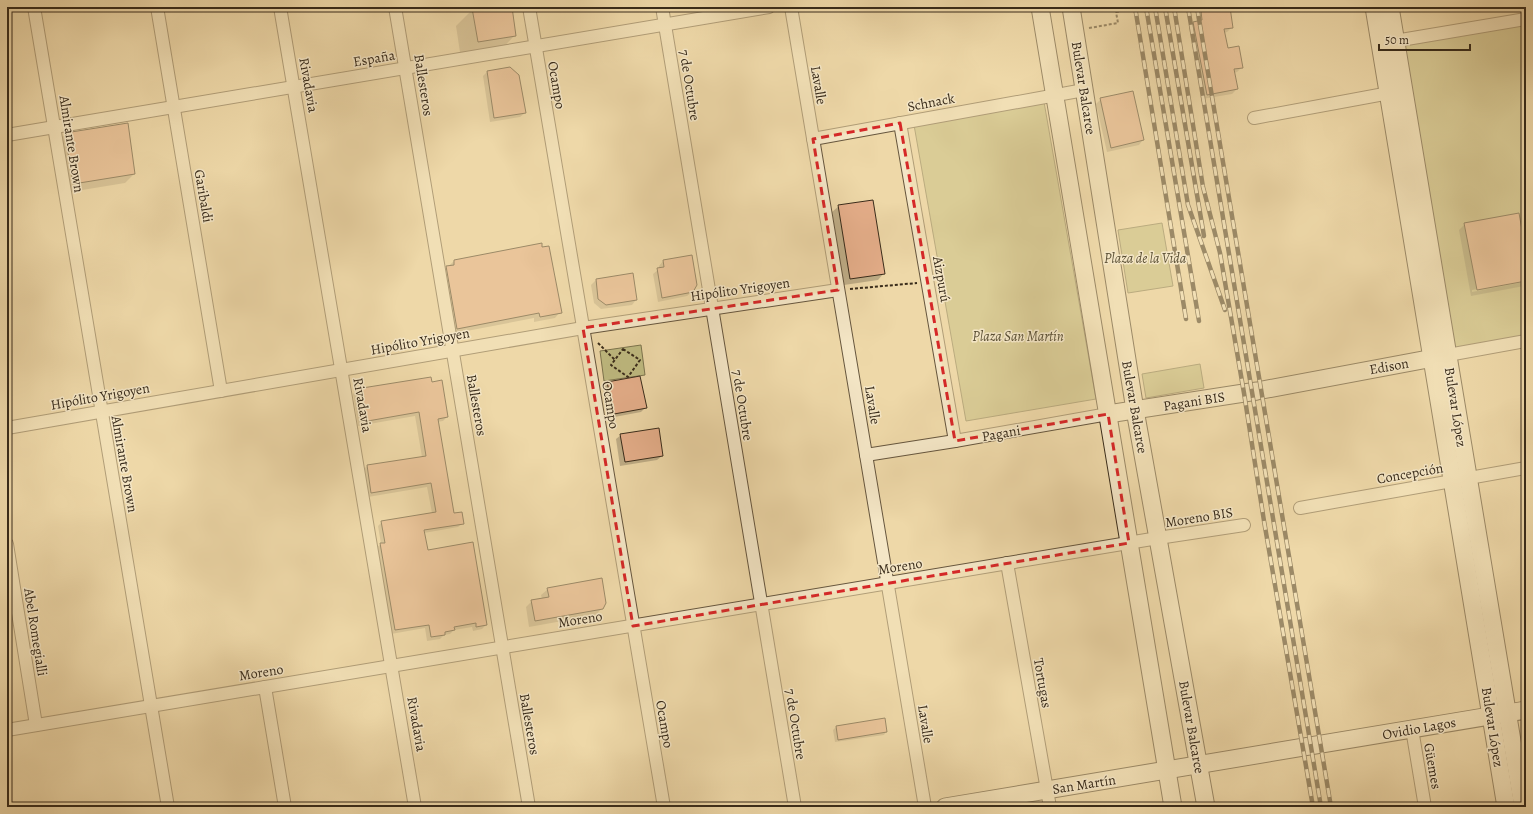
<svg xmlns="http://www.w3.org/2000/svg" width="1533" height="814" font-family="Alegreya,serif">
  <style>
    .green { fill: #c0bc82; stroke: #7c744e }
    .shadow { fill: #0003; fill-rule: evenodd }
    .building { fill: #e5ae8a; stroke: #382b1a }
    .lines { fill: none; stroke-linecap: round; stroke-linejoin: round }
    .minor-casing { stroke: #66563e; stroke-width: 14 }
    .secondary-casing { stroke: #382b1a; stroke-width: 19 }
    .path { stroke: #382b1a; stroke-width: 2; stroke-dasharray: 3 2; stroke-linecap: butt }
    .minor { stroke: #f4e6c6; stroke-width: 12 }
    .secondary { stroke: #f4e6c6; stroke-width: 17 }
    .rail-casing { stroke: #382b1a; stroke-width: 4.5 }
    .rail { stroke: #f4e6c6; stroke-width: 3; stroke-dasharray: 9; stroke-linecap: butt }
    .path-bridge { stroke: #382b1a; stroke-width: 2; stroke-dasharray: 3 2; stroke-linecap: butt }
    .marked { fill: none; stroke: #d62828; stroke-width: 3; stroke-dasharray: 8 5; stroke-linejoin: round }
    .labels { text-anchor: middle; stroke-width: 3; stroke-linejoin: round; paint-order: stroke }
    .street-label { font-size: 14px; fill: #382b1a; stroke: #f4e6c6 }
    .park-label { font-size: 14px; font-style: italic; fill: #5a4f34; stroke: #f4e6c6 }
  </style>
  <rect width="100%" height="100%" fill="#eed8a8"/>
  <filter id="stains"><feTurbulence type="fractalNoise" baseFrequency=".005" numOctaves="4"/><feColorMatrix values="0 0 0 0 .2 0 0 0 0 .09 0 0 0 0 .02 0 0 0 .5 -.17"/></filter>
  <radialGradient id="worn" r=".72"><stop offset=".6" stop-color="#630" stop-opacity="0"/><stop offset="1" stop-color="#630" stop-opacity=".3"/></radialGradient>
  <g class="green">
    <path d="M1526,19V341L1448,355L1395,40Z"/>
    <path d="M1044,102L1096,399L966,421L914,125Z"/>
    <path d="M1162,223L1173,286L1128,293L1118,230Z"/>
    <path d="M641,345L645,375L604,381L600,351Z"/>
    <path d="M1200,364L1204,388L1146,398L1142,374Z"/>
  </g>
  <g class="shadow">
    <path d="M486,7H511L515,35L498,53L461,59L456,26L473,9Z"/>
    <path d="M1229,7L1232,27L1227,32L1224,33L1227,49L1242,67L1237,72L1234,73L1237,89L1232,94L1202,99L1189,28L1194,23L1197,22L1196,17L1201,12Z"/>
    <path d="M487,72L525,113L520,117L490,122L483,76Z"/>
    <path d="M1101,99L1143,140L1139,145L1107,152L1096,104Z"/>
    <path d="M66,134L134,174L125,183L64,193L56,143Z"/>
    <path d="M839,206L884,273L878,280L844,285L832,212Z"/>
    <path d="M1465,224L1526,259V283L1524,286L1471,296L1459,230ZM1524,280V282L1472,292V290Z"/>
    <path d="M454,261L560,312L555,318L534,322V318L451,334L441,273Z"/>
    <path d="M663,261L692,292L687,296L658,302L653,274L659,269V266Z"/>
    <path d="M632,275L636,300L632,305L601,309L594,303L591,285L596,280Z"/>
    <path d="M608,383L646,407L641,412L609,418L603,388Z"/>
    <path d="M357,390L447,417L443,421L437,422L453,514L463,523L458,527L424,533L427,551L486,625L482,629L473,631L472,627L454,630L450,634L444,635L440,639L427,641L425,628L391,634L376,548L381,544L378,526L382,522L432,513L427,487L368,497L363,470L367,466L422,457L415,416L358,426L353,394Z"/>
    <path d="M621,435L662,456L657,460L620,466L616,439Z"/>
    <path d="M548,589L602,608L596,615L529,627L526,607L532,601L542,599L541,595Z"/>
    <path d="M836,727L886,732L884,735L835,742L833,730Z"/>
  </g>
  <g class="building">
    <path d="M479,7H512L516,36L478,42L472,8Z"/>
    <path d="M1221,7H1230L1233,28L1224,29L1228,48L1239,46L1243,68L1234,69L1238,89L1207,95L1193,22L1202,20L1201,11Z"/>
    <path d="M510,67L519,75L526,113L494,118L487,71Z"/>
    <path d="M1133,91L1144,140L1111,148L1100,98Z"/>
    <path d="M128,123L135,174L73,184L65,133Z"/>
    <path d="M873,200L885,274L850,279L838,205Z"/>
    <path d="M1519,213L1526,253V281L1477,290L1464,223Z"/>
    <path d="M542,243V247L549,246L562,313L540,317L539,313L457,329L446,266L454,265V260Z"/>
    <path d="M692,255L697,285L693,292L662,298L657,268L664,267L663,260Z"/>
    <path d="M633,273L637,300L606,305L598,299L596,279Z"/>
    <path d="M640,376L647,408L614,414L607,382Z"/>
    <path d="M431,377L432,382L442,380L448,417L438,419L454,513L462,512L464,524L424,530L428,550L473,542L487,625L476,627V623L454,627L455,630L445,632V635L431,637L429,625L395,630L380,543H385L381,521L436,512L431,483L371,493L367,465L426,456L419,412L362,422L356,389Z"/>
    <path d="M659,428L663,456L625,462L620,434Z"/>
    <path d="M602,578L606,603L603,609L535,621L531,600L549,597L547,588Z"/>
    <path d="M885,718L887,732L838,740L836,726Z"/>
  </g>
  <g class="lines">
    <g class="minor-casing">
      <g id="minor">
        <path d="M34,7L168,807"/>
        <path d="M157,7L221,391"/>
        <path d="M280,7L415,807"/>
        <path d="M395,7L529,807"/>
        <path d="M529,7L664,807"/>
        <path d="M662,7L795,807"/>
        <path d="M791,7L925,807"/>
        <path d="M1389,42L1526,19"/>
        <path d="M1254,118L1395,92"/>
        <path d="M900,123L955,441"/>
        <path d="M7,135L769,7"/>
        <path d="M813,139L1084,90"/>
        <path d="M1448,355L1526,341"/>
        <path d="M7,428L583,328L838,290"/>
        <path d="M866,455L955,441L1108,414"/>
        <path d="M1300,508L1526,468"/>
        <path d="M7,544L36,725"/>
        <path d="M1007,563L1050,807"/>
        <path d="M265,687L285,807"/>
        <path d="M1412,729L1425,807"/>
        <path d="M7,730L1158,538L1244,525"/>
      </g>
    </g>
    <g class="secondary-casing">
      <g id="secondary">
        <path d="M1040,7L1173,807"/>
        <path d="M1071,7L1135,410L1206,807"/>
        <path d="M1374,7L1506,807"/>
        <path d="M1390,7L1523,807"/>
        <path d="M1108,414L1257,391L1444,356"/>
        <path d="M945,807L1526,710"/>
      </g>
    </g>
    <g class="path">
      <path d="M1205,7L1206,10"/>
      <path d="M1089,28L1118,23L1116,12"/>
      <path d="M850,289L917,283"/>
      <path d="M598,343L615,360"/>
      <path d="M623,349L640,360L628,377L611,365Z"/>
    </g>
    <use href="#minor" class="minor"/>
    <use href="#secondary" class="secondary"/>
    <g class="rail-casing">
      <g id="rail">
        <path d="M1135,7L1186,319"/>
        <path d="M1146,7L1199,321"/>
        <path d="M1155,7L1188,205L1225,310"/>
        <path d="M1165,7L1204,236"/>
        <path d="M1174,7L1203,187L1220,253L1244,393L1264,521L1313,807"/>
        <path d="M1188,7L1321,807"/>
        <path d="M1197,7L1331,807"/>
      </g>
    </g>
    <use href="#rail" class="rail"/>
    <path class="path-bridge" d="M1116,12L1144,7"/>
  </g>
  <path d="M0 0H1533V814H0ZM900,123L955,441L1108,414L1129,543L633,626L583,328L838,290L813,139Z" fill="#eed8a8" fill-opacity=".55" fill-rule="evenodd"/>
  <path class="marked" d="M900,123L955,441L1108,414L1129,543L633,626L583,328L838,290L813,139Z"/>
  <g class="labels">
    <g class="street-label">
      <text transform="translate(374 58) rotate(-10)" y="5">España</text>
      <text transform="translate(309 85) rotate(80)" y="5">Rivadavia</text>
      <text transform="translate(424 85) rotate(81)" y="5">Ballesteros</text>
      <text transform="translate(557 85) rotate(80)" y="5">Ocampo</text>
      <text transform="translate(690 85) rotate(81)" y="5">7 de Octubre</text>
      <text transform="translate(819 85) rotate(80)" y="5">Lavalle</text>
      <text transform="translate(1084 88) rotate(81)" y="5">Bulevar Balcarce</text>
      <text transform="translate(931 102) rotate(-11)" y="5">Schnack</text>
      <text transform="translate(72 144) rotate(81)" y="5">Almirante Brown</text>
      <text transform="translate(204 196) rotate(80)" y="5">Garibaldi</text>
      <text transform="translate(942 279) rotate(80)" y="5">Aizpurú</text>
      <text transform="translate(740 289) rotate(-8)" y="5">Hipólito Yrigoyen</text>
      <text transform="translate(420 341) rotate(-10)" y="5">Hipólito Yrigoyen</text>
      <text transform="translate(1389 366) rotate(-10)" y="5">Edison</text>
      <text transform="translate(100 396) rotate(-10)" y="5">Hipólito Yrigoyen</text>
      <text transform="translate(1194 401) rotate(-9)" y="5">Pagani BIS</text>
      <text transform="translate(363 405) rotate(80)" y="5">Rivadavia</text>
      <text transform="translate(477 405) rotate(80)" y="5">Ballesteros</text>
      <text transform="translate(611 405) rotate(81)" y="5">Ocampo</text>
      <text transform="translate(743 405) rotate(81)" y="5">7 de Octubre</text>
      <text transform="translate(873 405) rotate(81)" y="5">Lavalle</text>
      <text transform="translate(1135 407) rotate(80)" y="5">Bulevar Balcarce</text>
      <text transform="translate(1456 407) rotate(81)" y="5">Bulevar López</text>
      <text transform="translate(1001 433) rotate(-10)" y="5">Pagani</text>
      <text transform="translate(125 464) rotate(80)" y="5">Almirante Brown</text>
      <text transform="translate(1410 473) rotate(-10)" y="5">Concepción</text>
      <text transform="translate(1199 517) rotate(-9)" y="5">Moreno BIS</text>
      <text transform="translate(900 566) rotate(-9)" y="5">Moreno</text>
      <text transform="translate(580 619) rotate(-9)" y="5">Moreno</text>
      <text transform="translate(36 632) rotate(81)" y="5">Abel Romegialli</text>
      <text transform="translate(261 672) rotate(-9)" y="5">Moreno</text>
      <text transform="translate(1043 683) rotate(80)" y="5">Tortugas</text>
      <text transform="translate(417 724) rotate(80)" y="5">Rivadavia</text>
      <text transform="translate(530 724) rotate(80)" y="5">Ballesteros</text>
      <text transform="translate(665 724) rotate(80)" y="5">Ocampo</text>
      <text transform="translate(796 724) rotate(81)" y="5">7 de Octubre</text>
      <text transform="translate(926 724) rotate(81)" y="5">Lavalle</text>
      <text transform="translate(1192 727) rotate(80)" y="5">Bulevar Balcarce</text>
      <text transform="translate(1493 727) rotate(81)" y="5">Bulevar López</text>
      <text transform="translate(1419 728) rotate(-10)" y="5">Ovidio Lagos</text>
      <text transform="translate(1433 766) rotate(80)" y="5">Güemes</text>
      <text transform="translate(1084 784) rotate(-9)" y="5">San Martín</text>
    </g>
    <g class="park-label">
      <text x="1145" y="263">Plaza de la Vida</text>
      <text x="1018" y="341">Plaza San Martín</text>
    </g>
  </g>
  <rect width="1533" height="814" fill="none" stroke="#eed8a8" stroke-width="24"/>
  <rect x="8" y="8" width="1517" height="798" fill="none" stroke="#382b1a" stroke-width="2"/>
  <rect x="12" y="12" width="1509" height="790" fill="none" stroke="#382b1a"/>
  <path d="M1379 44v6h91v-6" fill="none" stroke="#382b1a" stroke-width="2"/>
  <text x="1385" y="44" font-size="12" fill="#382b1a" stroke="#f4e6c6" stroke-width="3" paint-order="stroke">50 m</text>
  <rect width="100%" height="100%" filter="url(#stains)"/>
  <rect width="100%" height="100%" fill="url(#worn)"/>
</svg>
